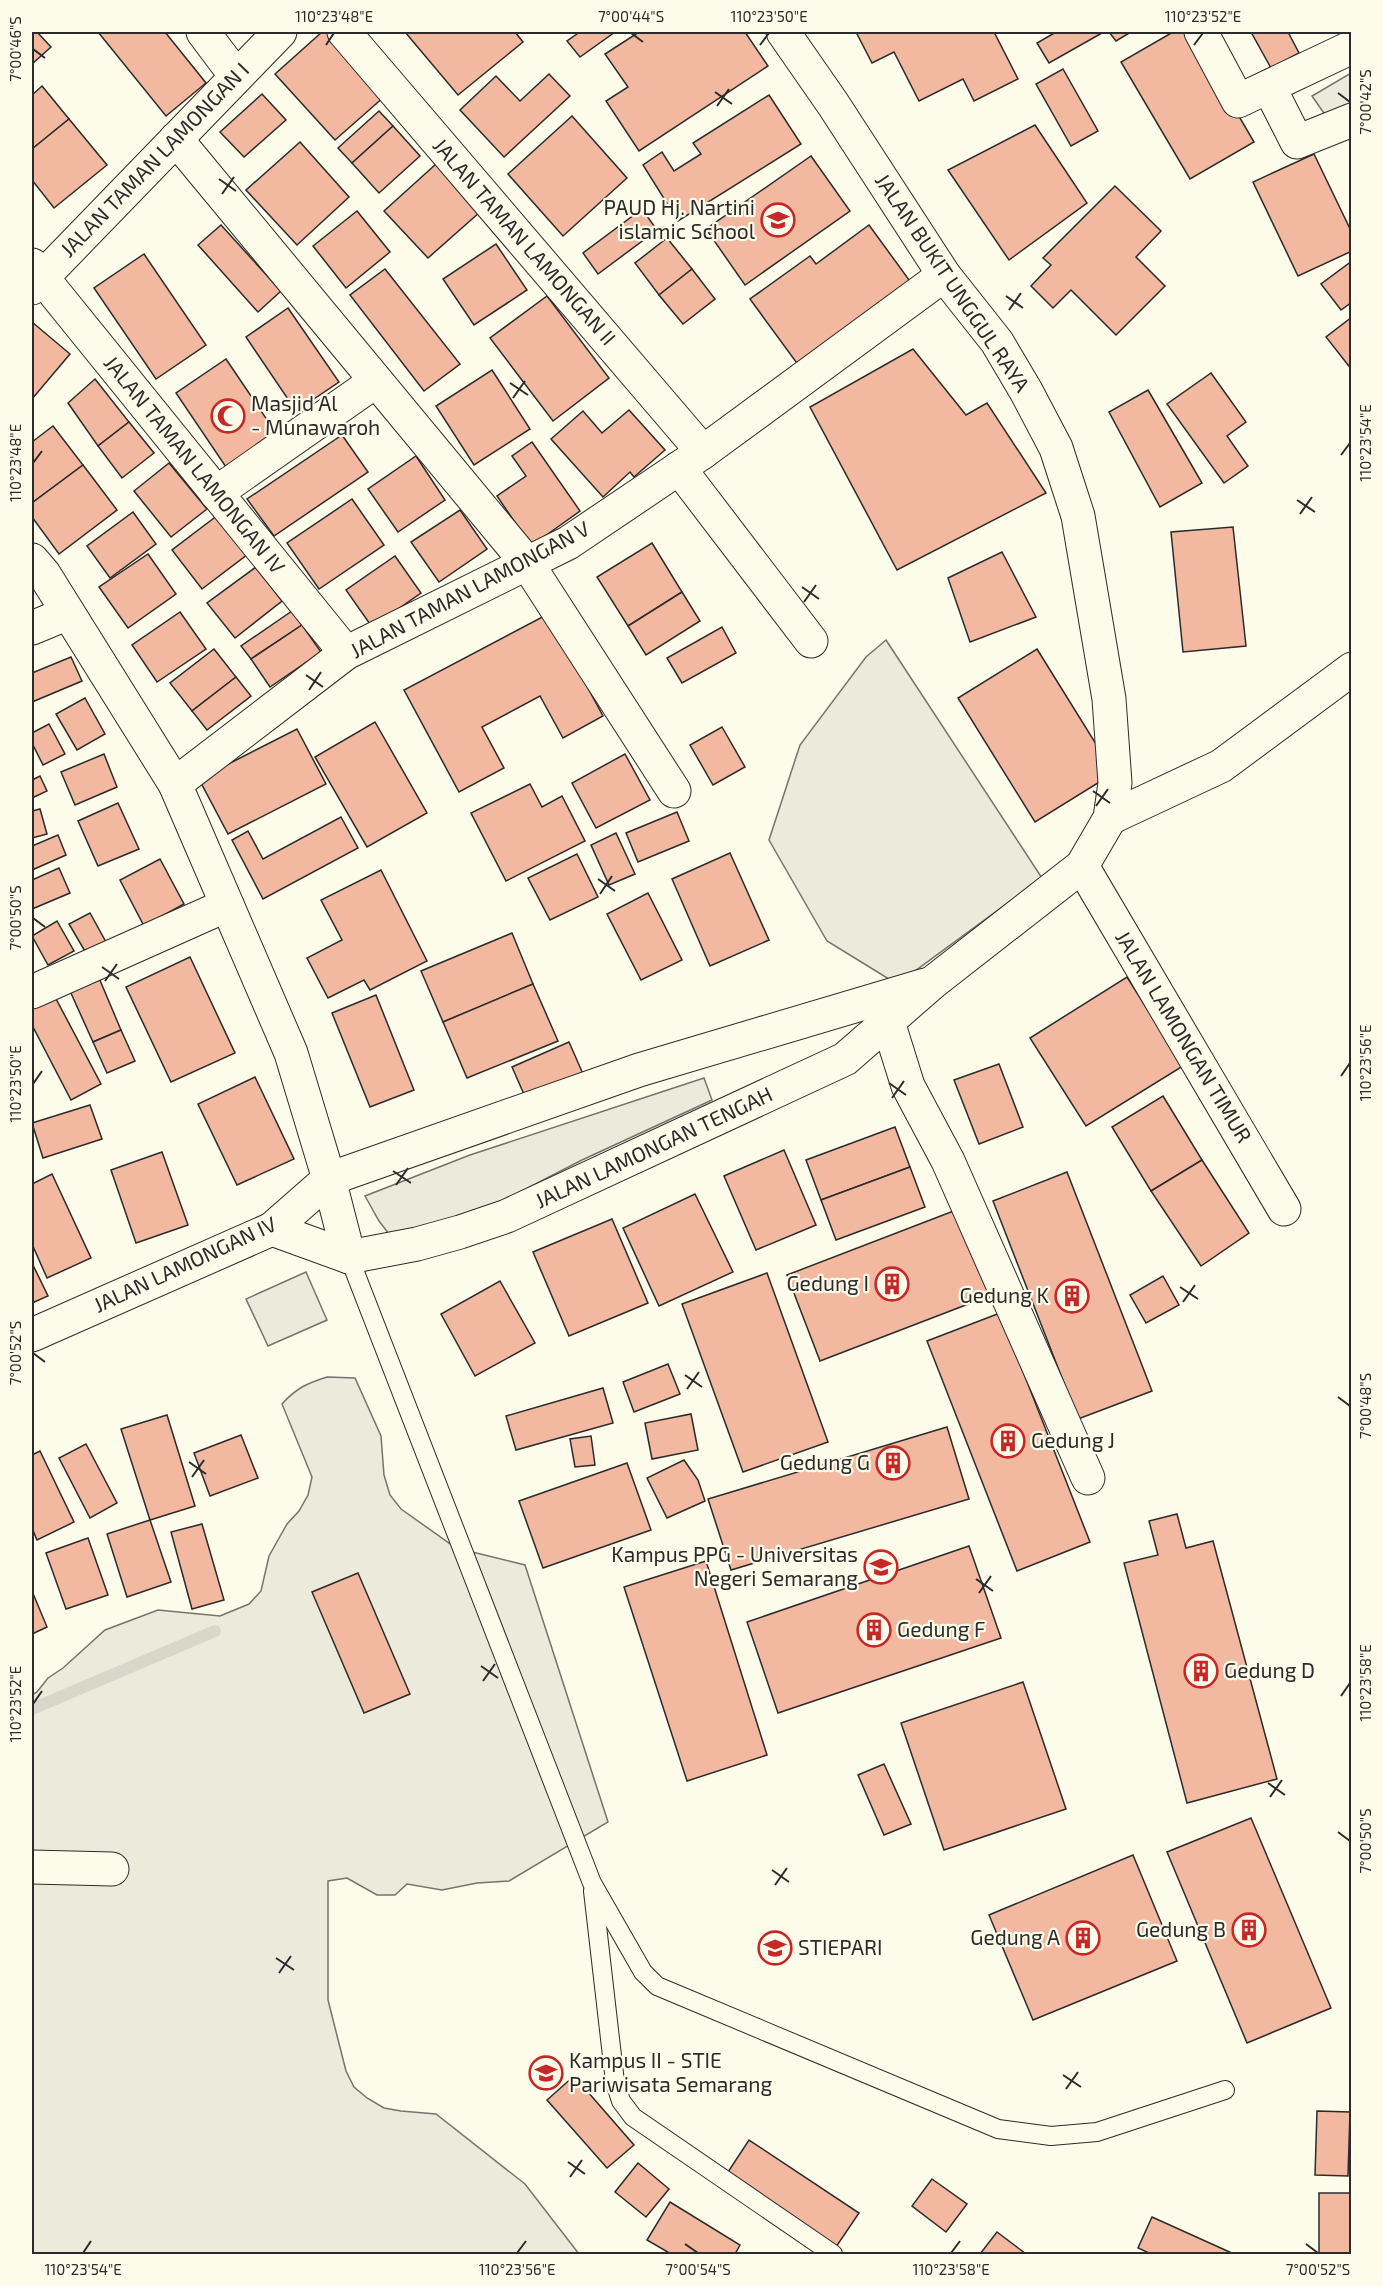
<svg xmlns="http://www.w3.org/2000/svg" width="1383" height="2286" font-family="'Exo 2',sans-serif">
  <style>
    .green { fill: #ecebdb; stroke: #74746e; stroke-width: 1.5 }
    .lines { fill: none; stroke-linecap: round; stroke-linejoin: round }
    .stream { stroke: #d8d7c9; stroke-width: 12 }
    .building { fill: #f2b8a0; stroke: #2b2b2b; stroke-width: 1.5 }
    .service-casing { stroke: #2b2b2b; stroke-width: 20 }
    .minor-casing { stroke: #2b2b2b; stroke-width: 35 }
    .service { stroke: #fdfbea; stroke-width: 18 }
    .minor { stroke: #fdfbea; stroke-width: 33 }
    .ticks { fill: none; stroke: #2b2b2b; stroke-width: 2 }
    .labels { text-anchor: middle; stroke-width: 4.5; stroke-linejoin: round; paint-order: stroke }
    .street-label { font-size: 21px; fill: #2b2b2b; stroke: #fdfbea }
    .poi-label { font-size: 21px; fill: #2b2b2b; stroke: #fdfbea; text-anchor: end }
    .neatline { fill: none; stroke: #2b2b2b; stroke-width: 2 }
    .ticks-label { font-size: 15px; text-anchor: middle; fill: #2b2b2b }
  </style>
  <rect width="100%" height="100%" fill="#fdfbea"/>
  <g class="green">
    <path d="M1351,73V109L1328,119L1312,96Z"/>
    <path d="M886,640L1042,878L897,984L827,941L769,840L800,745L866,657Z"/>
    <path d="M704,1078L712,1100L582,1160L452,1227L389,1234L379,1221L365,1196L470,1155Z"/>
    <path d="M306,1272L327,1320L268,1346L246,1299Z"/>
    <path d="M327,1377L355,1378L381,1436L384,1475L390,1495L401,1509L456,1548L525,1565L608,1822L509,1881L477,1883L442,1890L407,1884L395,1895H377L347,1878L328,1881V2000L346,2071L354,2087L367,2098L384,2108L401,2111L436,2114L525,2184L579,2254H32V1695L37,1692L48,1678L63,1668L105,1630L158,1610L220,1616L249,1604L261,1591L269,1556L287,1524L299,1511L308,1495L312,1477L282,1404C296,1388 308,1383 327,1377Z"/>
  </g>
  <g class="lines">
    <path class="stream" d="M32,1709L215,1631"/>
  </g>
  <g class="building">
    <path d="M32,32H37L51,47L32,64Z"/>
    <path d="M98,32H165L206,83L166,116Z"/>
    <path d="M322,32H328L385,96L335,140L275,74Z"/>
    <path d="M405,32H515L523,42L458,95Z"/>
    <path d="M580,32H615L580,57L567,41Z"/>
    <path d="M639,32H745L768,66L639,151L606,101L628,87L605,54Z"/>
    <path d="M856,32H994L1018,79L974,101L963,79L919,101L894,52L872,63Z"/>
    <path d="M1056,32H1101L1102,33L1049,63L1037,43Z"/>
    <path d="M1109,32H1131L1116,41Z"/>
    <path d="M1173,32H1190L1254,142L1190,179L1121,62Z"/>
    <path d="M1251,32H1288L1299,53L1271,68Z"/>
    <path d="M1063,69L1098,131L1071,146L1036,84Z"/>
    <path d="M549,74L570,96L504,157L460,110L496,76L520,101Z"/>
    <path d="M42,86L69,119L32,149V95Z"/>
    <path d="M262,94L286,120L244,157L220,132Z"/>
    <path d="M769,95L801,144L678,221L643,165L662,152L674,171L701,154L693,143Z"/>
    <path d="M379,111L393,126L352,163L338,148Z"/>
    <path d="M572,116L627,178L563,236L508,174Z"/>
    <path d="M69,119L107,165L54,208L32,180V149Z"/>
    <path d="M1035,125L1087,203L1009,260L948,170Z"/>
    <path d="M393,126L420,156L379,193L352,163Z"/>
    <path d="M300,142L349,197L297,245L246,190Z"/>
    <path d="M1314,154L1352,233V251L1298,276L1253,182Z"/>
    <path d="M811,156L850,211L745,285L706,229Z"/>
    <path d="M436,164L480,212L428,258L384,211Z"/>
    <path d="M1115,186L1161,231L1136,257L1165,286L1116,335L1071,290L1053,308L1031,286L1051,265L1043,258Z"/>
    <path d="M642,209L657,230L598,274L583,253Z"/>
    <path d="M357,211L390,252L346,288L313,246Z"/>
    <path d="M221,225L281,291L258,312L198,245Z"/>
    <path d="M869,225L912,284L799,366L750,299L810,256L816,264Z"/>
    <path d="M667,238L692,269L659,295L635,263Z"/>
    <path d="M496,244L527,290L474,325L443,279Z"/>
    <path d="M144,254L206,345L156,379L94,288Z"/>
    <path d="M1352,261V302L1341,310L1321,284Z"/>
    <path d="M385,269L460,364L424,391L350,295Z"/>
    <path d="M692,269L715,299L683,324L659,295Z"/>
    <path d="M547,296L609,378L553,421L490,338Z"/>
    <path d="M288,308L339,382L296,411L246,337Z"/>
    <path d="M1352,317V370L1326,337Z"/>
    <path d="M32,322L70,354L32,399Z"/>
    <path d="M913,349L966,415L987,403L1046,493L897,570L810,407Z"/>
    <path d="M226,359L280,439L230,473L176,393Z"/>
    <path d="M492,370L530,429L474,465L436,406Z"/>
    <path d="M1211,373L1246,422L1227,436L1248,466L1224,483L1167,404Z"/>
    <path d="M95,379L129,422L98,446L68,403Z"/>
    <path d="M1148,390L1202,483L1160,507L1109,412Z"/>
    <path d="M629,410L665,450L634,477L630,472L603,497L551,439L583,411L602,433Z"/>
    <path d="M129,422L154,453L122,478L98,446Z"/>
    <path d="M53,426L83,465L32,503V442Z"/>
    <path d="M342,435L368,472L274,536L247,499Z"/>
    <path d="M532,442L580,511L531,546L497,496L526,476L512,456Z"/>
    <path d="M416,456L445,500L398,532L368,489Z"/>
    <path d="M169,463L207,509L171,537L134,491Z"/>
    <path d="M83,465L117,510L59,554L32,517V503Z"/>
    <path d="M352,499L384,545L319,589L287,543Z"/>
    <path d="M460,510L487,549L439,582L411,542Z"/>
    <path d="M133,512L156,544L110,578L87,546Z"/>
    <path d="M218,515L248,554L202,589L172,550Z"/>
    <path d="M1233,527L1246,646L1183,652L1171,532Z"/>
    <path d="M652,543L682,592L628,626L597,577Z"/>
    <path d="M1002,552L1036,617L970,642L948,578Z"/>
    <path d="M148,554L176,594L128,628L99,587Z"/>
    <path d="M395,556L421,593L372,627L346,590Z"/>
    <path d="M256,567L282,601L235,638L207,603Z"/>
    <path d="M682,592L700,621L646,655L628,626Z"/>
    <path d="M292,611L302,625L251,659L241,646Z"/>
    <path d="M180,612L206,649L157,682L132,645Z"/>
    <path d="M548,614L603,716L563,738L540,696L482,727L504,768L459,792L404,690Z"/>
    <path d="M302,625L321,652L270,687L251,659Z"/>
    <path d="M722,627L736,653L682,683L667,658Z"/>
    <path d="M214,649L236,677L192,711L170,683Z"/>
    <path d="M1037,649L1114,773L1035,822L958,698Z"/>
    <path d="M71,657L82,681L32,702V673Z"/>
    <path d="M236,677L251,696L207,730L192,711Z"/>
    <path d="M85,698L105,734L77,750L56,714Z"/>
    <path d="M375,722L427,813L367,847L315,757Z"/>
    <path d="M49,724L65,754L43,765L32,743V733Z"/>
    <path d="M722,727L745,767L713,785L690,745Z"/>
    <path d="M297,729L326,784L228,834L199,779Z"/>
    <path d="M104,754L117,787L75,805L61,772Z"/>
    <path d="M625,754L650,800L596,828L572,783Z"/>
    <path d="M40,776L47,791L32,798V780Z"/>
    <path d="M530,784L542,807L562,796L585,841L506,881L471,813Z"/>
    <path d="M118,803L139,849L98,866L78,821Z"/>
    <path d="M40,809L47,834L32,838V811Z"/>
    <path d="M677,812L689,841L638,862L626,833Z"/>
    <path d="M341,817L358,848L263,899L232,840L248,831L263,859Z"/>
    <path d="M616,833L635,874L609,885L591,845Z"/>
    <path d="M58,835L66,855L32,870V846Z"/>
    <path d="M730,853L769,940L710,966L672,879Z"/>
    <path d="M577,854L598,897L550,920L528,878Z"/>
    <path d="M160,859L184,904L144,926L120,880Z"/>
    <path d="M59,868L70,893L32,909V880Z"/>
    <path d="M381,870L427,961L370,990L364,980L328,998L307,958L342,940L321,900Z"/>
    <path d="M648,893L682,960L641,980L607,914Z"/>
    <path d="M90,913L106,942L86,953L69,924Z"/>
    <path d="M57,921L74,951L48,965L32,936Z"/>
    <path d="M512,933L533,984L443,1022L421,971Z"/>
    <path d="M190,957L235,1053L171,1082L126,987Z"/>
    <path d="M1127,977L1183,1066L1086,1126L1030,1038Z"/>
    <path d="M99,978L121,1030L93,1042L70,991Z"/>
    <path d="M533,984L558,1041L467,1078L443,1022Z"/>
    <path d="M54,995L101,1084L71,1100L32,1025V1006Z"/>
    <path d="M376,995L414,1090L370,1107L332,1013Z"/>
    <path d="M121,1030L135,1061L107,1073L93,1042Z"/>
    <path d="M569,1042L587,1083L530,1108L512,1067Z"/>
    <path d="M999,1064L1023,1127L979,1144L954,1080Z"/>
    <path d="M255,1077L294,1159L237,1185L198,1104Z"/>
    <path d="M1163,1096L1202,1160L1151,1191L1112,1127Z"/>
    <path d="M90,1105L102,1139L43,1158L32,1123Z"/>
    <path d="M895,1127L910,1167L821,1200L806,1160Z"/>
    <path d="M784,1150L816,1225L756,1250L724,1176Z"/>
    <path d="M162,1152L188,1225L136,1243L111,1170Z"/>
    <path d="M1202,1160L1249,1233L1201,1266L1151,1191Z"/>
    <path d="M910,1167L925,1207L836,1240L821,1200Z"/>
    <path d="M1067,1172L1152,1391L1078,1419L993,1201Z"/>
    <path d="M52,1174L91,1258L47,1278L32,1244V1184Z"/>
    <path d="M695,1194L733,1272L659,1306L623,1228Z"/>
    <path d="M964,1207L997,1293L820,1361L787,1275Z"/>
    <path d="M612,1219L648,1303L569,1336L533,1252Z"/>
    <path d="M32,1263L48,1296L32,1303Z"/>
    <path d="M767,1273L828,1442L743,1472L682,1304Z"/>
    <path d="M1163,1276L1179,1305L1146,1323L1130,1295Z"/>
    <path d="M500,1281L535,1343L475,1376L441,1314Z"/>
    <path d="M1000,1313L1090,1542L1017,1571L927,1341Z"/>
    <path d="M668,1364L680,1394L634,1412L623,1382Z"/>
    <path d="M603,1388L613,1423L516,1450L506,1416Z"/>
    <path d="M691,1414L698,1450L652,1459L645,1423Z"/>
    <path d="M167,1415L195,1506L150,1520L121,1429Z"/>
    <path d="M947,1427L969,1499L731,1570L708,1499Z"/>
    <path d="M241,1435L258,1478L210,1496L194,1453Z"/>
    <path d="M591,1436L595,1465L575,1467L570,1439Z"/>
    <path d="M86,1444L117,1503L90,1518L59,1458Z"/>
    <path d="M40,1451L74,1522L37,1540L32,1528V1455Z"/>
    <path d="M684,1460L698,1480L705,1501L667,1518L647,1478Z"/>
    <path d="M627,1463L651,1530L543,1568L519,1501Z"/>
    <path d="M1177,1514L1186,1548L1213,1541L1277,1779L1187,1803L1124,1563L1158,1555L1149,1521Z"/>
    <path d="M150,1520L171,1582L127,1597L107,1534Z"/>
    <path d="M202,1524L224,1600L192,1609L171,1532Z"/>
    <path d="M88,1538L108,1595L66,1609L46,1553Z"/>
    <path d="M969,1546L1001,1638L778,1713L747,1622Z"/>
    <path d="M706,1561L767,1755L687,1781L624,1587Z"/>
    <path d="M358,1573L410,1694L364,1713L312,1592Z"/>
    <path d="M32,1591L47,1627L32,1634Z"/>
    <path d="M1023,1682L1066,1809L944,1850L901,1723Z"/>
    <path d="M884,1764L911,1824L884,1835L858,1775Z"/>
    <path d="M1251,1818L1331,2008L1247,2043L1167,1852Z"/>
    <path d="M1133,1855L1177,1961L1033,2020L989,1915Z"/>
    <path d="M574,2076L634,2145L607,2168L547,2100Z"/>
    <path d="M1317,2111L1350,2112L1348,2176L1315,2175Z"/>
    <path d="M749,2140L859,2213L836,2247L726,2175Z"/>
    <path d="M638,2163L669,2189L646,2217L615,2192Z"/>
    <path d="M932,2179L967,2204L946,2232L912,2206Z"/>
    <rect x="1319" y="2193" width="31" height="61"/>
    <path d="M670,2202L740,2245L735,2254H671L647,2240Z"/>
    <path d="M1152,2217L1234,2254H1151L1138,2248Z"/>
    <path d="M997,2232L1026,2254H980Z"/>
  </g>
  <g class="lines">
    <g class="service-casing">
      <g id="service">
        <path d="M349,1257L592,1883L643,1972L657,1986L998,2129L1051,2136L1097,2132L1225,2090"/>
        <path d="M593,1891L615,2082L621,2101L633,2117L833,2254"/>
      </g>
    </g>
    <g class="minor-casing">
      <g id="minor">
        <path d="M203,32L236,76"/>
        <path d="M344,32L703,452"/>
        <path d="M1201,32L1238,101L1352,47"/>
        <path d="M1269,87L1297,142L1352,120"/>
        <path d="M176,139L527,563L674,791"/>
        <path d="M32,265L346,653"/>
        <path d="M32,288L280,32"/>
        <path d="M679,468L811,641"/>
        <path d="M216,493L376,381"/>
        <path d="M32,560L44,574L175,784L291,1053L329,1179L349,1257"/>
        <path d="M32,628L68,613"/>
        <path d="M175,784L346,653L568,543L703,452L944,275"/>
        <path d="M1110,818L1221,766L1352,669"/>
        <path d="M1082,866L1284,1209"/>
        <path d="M32,992L227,905"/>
        <path d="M888,1022L908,1086L948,1161L1088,1478"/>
        <path d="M272,1229L349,1257L417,1244L460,1232L507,1216L845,1059L932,983L1082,866L1110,818L1115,783L1109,699L1078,516L1056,448L1026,391L997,342L944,275L833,104L783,32"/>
        <path d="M32,1335L272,1229L329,1179L639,1070L925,985"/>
        <path d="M32,1867L112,1869"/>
      </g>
    </g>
    <use href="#service" class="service"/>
    <use href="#minor" class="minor"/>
  </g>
  <path class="ticks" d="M631,33L643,42M326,45L334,33M760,45L769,33M1194,45L1203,33M33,49L45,58M715,92L732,104M1338,93L1350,102M717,106L729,89M219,179L236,191M222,194L234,177M1006,296L1023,308M1009,310L1021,293M510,383L528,395M513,398L525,381M1341,455L1350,443M33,463L42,451M1297,500L1315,512M1300,514L1312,497M802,587L819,599M804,602L816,585M306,675L323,687M309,690L321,672M1093,791L1110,803M1096,806L1108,789M598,879L615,891M600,894L612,876M33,918L45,927M102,967L119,979M105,981L117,964M1341,1076L1350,1063M889,1083L906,1095M33,1084L42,1071M892,1098L904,1081M393,1171L411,1183M396,1185L408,1168M1180,1287L1198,1299M1183,1302L1195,1285M33,1353L45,1362M685,1375L702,1387M687,1389L699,1372M1338,1397L1350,1406M189,1462L206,1474M192,1477L204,1460M976,1579L993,1591M979,1593L991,1576M481,1666L498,1678M483,1681L495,1664M1341,1696L1350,1683M33,1704L42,1691M1268,1783L1285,1795M1270,1797L1282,1780M1338,1832L1350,1841M772,1870L789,1882M775,1885L787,1868M276,1958L294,1970M279,1973L291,1956M1063,2075L1081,2087M1066,2089L1078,2072M568,2162L585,2174M570,2177L582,2160M685,2244L698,2253M1306,2244L1318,2253M83,2253L91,2241M517,2253L526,2241M951,2253L960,2241"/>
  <defs>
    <g id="school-ring" transform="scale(1.725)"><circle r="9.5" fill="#fdfbea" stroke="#c62828" stroke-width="1.5"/><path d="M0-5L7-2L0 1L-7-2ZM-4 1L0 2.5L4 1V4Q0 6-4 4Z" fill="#c62828"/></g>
    <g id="mosque-ring" transform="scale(1.725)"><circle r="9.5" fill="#fdfbea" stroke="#c62828" stroke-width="1.5"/><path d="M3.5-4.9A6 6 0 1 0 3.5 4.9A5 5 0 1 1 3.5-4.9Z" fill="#c62828"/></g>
    <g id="building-ring" transform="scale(1.725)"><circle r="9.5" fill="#fdfbea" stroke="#c62828" stroke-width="1.5"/><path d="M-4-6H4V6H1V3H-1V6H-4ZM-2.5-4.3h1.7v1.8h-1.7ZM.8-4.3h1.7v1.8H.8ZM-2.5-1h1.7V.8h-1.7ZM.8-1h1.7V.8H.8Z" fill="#c62828"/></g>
    <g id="university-ring" transform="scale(1.725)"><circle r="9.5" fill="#fdfbea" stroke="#c62828" stroke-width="1.5"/><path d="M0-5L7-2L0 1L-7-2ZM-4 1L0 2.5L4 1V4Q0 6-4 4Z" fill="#c62828"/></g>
  </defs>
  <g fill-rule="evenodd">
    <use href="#school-ring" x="778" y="220"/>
    <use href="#mosque-ring" x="228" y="416"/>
    <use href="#building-ring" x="892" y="1284"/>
    <use href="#building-ring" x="1072" y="1296"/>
    <use href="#building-ring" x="1008" y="1441"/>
    <use href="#building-ring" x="893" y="1463"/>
    <use href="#university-ring" x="881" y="1567"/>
    <use href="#building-ring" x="874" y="1630"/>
    <use href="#building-ring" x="1201" y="1671"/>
    <use href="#building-ring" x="1249" y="1930"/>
    <use href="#building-ring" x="1083" y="1938"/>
    <use href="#university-ring" x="775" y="1948"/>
    <use href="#university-ring" x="546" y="2073"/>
  </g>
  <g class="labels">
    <g class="street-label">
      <text transform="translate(155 160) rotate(-46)" y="7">JALAN TAMAN LAMONGAN I</text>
      <text transform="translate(524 242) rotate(49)" y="7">JALAN TAMAN LAMONGAN II</text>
      <text transform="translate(952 283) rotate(56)" y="7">JALAN BUKIT UNGGUL RAYA</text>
      <text transform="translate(194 465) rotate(51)" y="7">JALAN TAMAN LAMONGAN IV</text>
      <text transform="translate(470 590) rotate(-28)" y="7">JALAN TAMAN LAMONGAN V</text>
      <text transform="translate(1183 1037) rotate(59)" y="7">JALAN LAMONGAN TIMUR</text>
      <text transform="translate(654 1148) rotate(-25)" y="7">JALAN LAMONGAN TENGAH</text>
      <text transform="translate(185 1265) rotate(-25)" y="7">JALAN LAMONGAN IV</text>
    </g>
    <g class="poi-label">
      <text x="755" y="215">PAUD Hj. Nartini<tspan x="755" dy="24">islamic School</tspan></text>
      <text x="251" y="411" text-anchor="start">Masjid Al<tspan x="251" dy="24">- Munawaroh</tspan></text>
      <text x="869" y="1291">Gedung I</text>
      <text x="1049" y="1303">Gedung K</text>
      <text x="1031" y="1448" text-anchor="start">Gedung J</text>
      <text x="870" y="1470">Gedung G</text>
      <text x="858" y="1562">Kampus PPG - Universitas<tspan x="858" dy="24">Negeri Semarang</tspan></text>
      <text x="897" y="1637" text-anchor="start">Gedung F</text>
      <text x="1224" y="1678" text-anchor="start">Gedung D</text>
      <text x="1226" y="1937">Gedung B</text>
      <text x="1060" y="1945">Gedung A</text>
      <text x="798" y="1955" text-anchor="start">STIEPARI</text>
      <text x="569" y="2068" text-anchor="start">Kampus II - STIE<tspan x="569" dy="24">Pariwisata Semarang</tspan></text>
    </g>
  </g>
  <rect width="1383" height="2286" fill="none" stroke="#fdfbea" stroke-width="66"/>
  <rect x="33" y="33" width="1317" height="2220" class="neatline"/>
  <g class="ticks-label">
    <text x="334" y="22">110°23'48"E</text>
    <text x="631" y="22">7°00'44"S</text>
    <text x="769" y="22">110°23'50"E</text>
    <text x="1203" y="22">110°23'52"E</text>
    <text transform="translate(16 49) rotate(-90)" y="5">7°00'46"S</text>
    <text transform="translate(1366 102) rotate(-90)" y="5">7°00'42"S</text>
    <text transform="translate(1366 443) rotate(-90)" y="5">110°23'54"E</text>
    <text transform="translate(16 463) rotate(-90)" y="5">110°23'48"E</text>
    <text transform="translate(16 918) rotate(-90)" y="5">7°00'50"S</text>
    <text transform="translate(1366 1063) rotate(-90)" y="5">110°23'56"E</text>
    <text transform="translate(16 1084) rotate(-90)" y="5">110°23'50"E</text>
    <text transform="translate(16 1353) rotate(-90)" y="5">7°00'52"S</text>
    <text transform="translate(1366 1406) rotate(-90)" y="5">7°00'48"S</text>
    <text transform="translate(1366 1683) rotate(-90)" y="5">110°23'58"E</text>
    <text transform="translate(16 1704) rotate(-90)" y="5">110°23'52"E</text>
    <text transform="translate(1366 1841) rotate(-90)" y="5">7°00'50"S</text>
    <text x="83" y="2275">110°23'54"E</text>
    <text x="517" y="2275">110°23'56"E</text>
    <text x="698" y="2275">7°00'54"S</text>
    <text x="951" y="2275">110°23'58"E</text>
    <text x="1318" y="2275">7°00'52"S</text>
  </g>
</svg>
